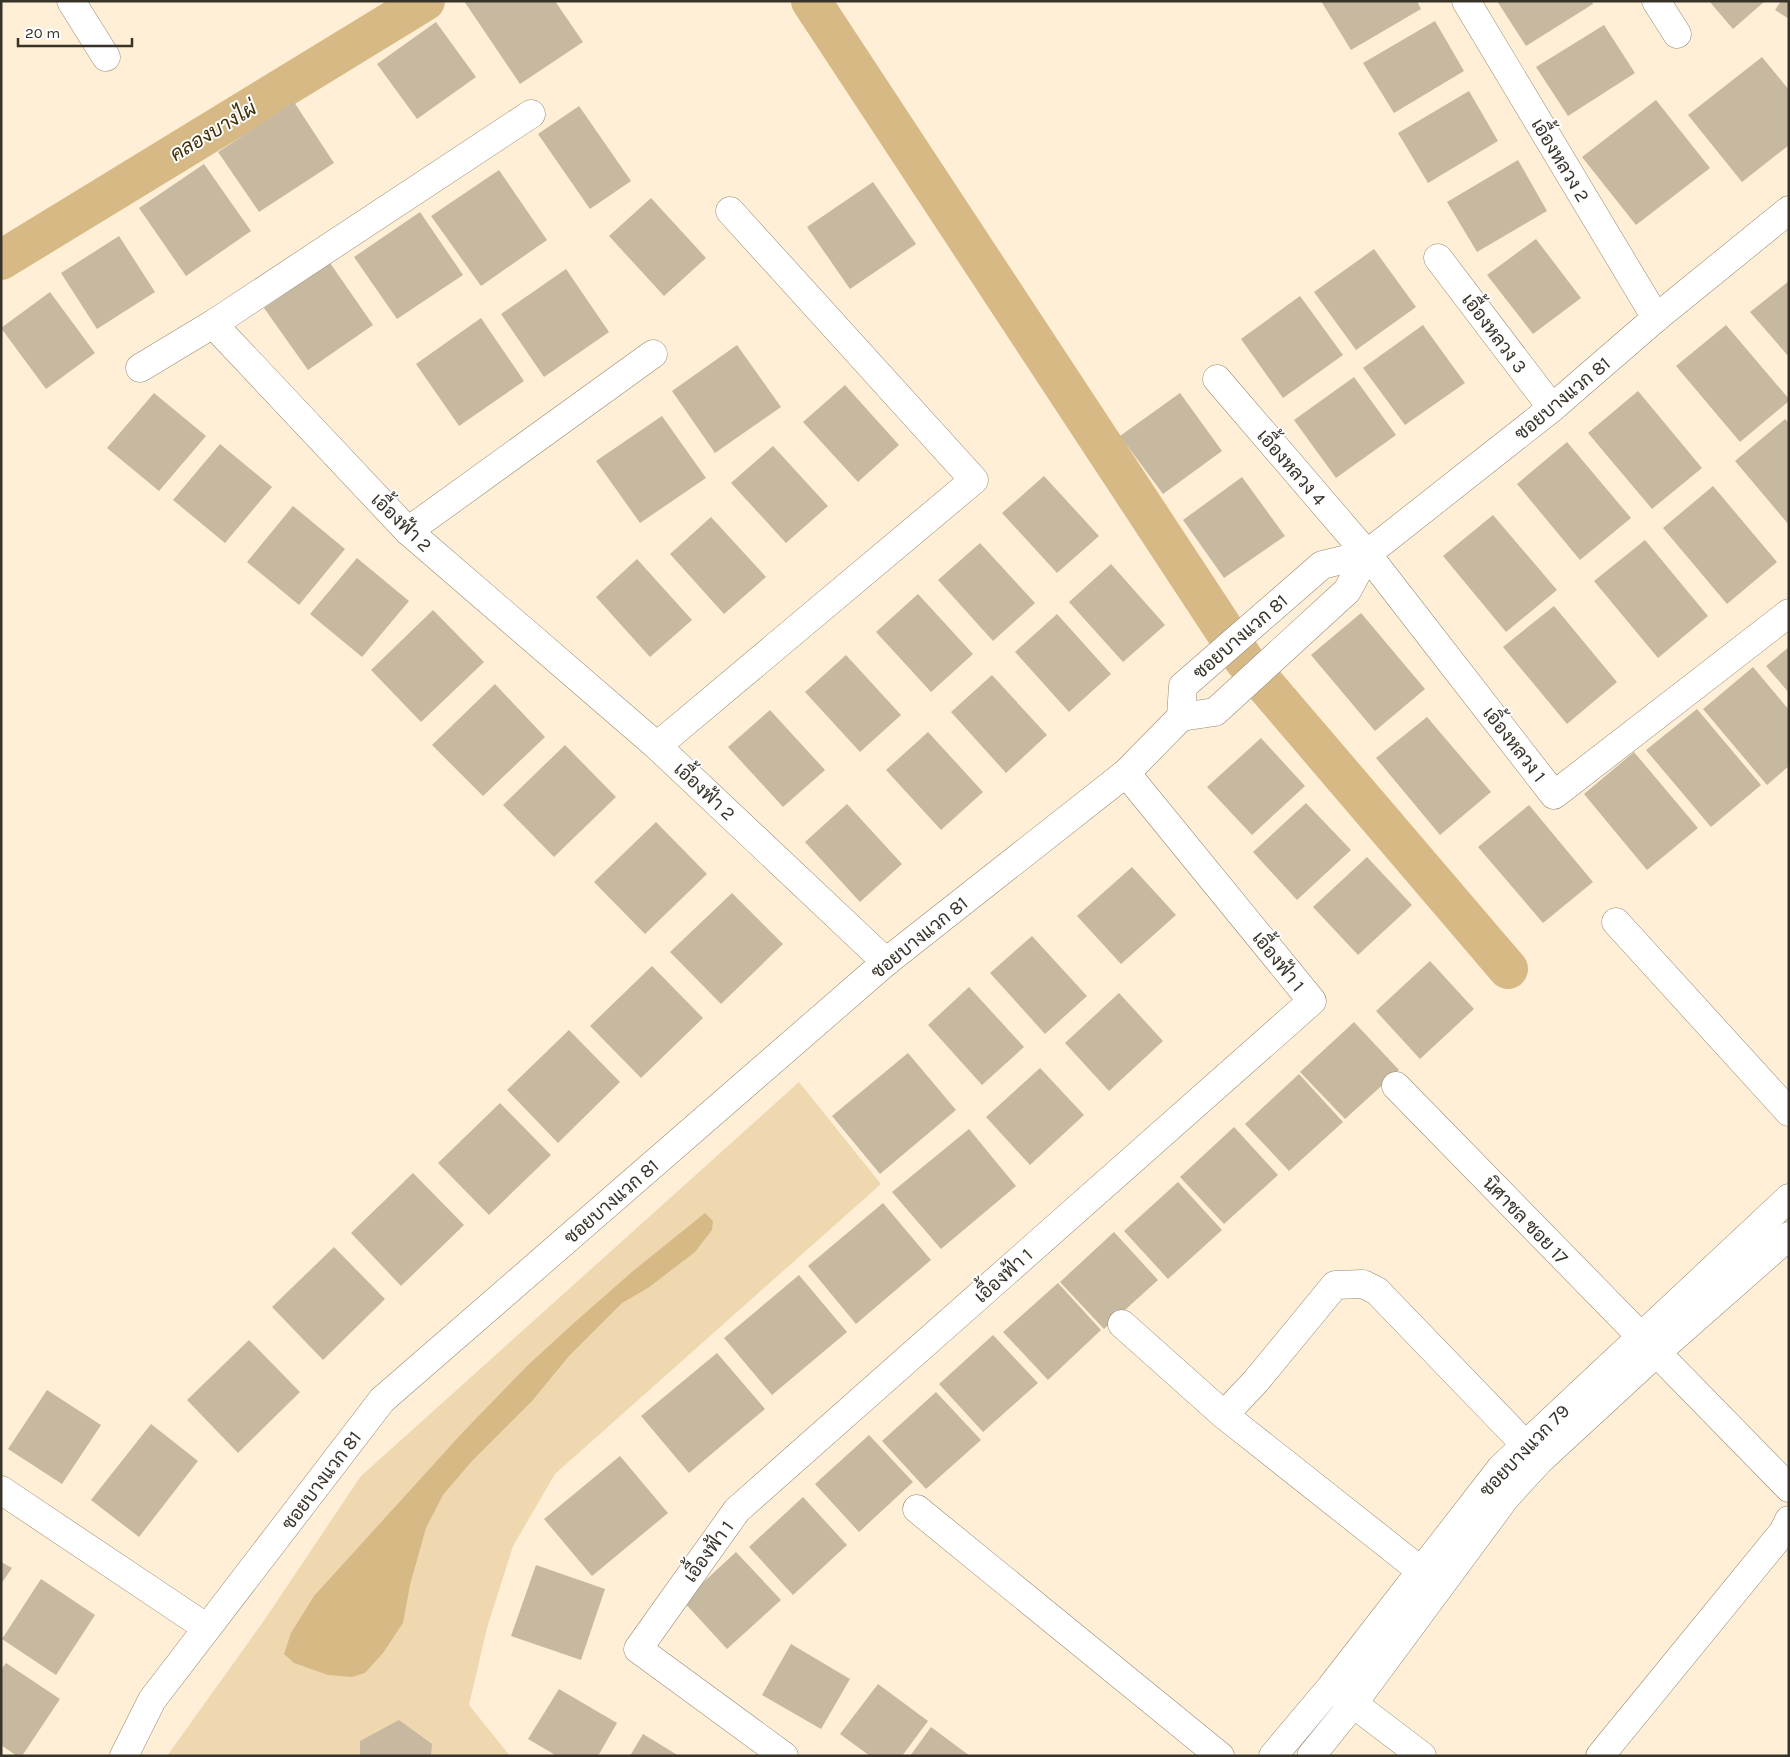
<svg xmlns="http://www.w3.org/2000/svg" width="1790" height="1757" font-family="Karla,Sarabun,sans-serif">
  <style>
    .green { fill: #efd8b0 }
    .water { fill: #d7b986 }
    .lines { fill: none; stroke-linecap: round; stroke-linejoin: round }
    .canal { stroke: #d7b986; stroke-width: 40 }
    .building { fill: #c7b9a0 }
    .minor-casing { stroke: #978972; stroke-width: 29 }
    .minor { stroke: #fff; stroke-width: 28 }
    .labels { text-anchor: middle; stroke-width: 4; stroke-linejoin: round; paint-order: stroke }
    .street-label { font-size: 19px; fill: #383329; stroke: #fefefe }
    .water-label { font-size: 20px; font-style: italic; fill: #422e03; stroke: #fefefe }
  </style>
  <rect width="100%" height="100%" fill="#feefd6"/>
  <path class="green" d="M799,1082L881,1184L555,1474L513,1546L487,1628L469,1705L510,1756H167L263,1622L361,1476Z"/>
  <path class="water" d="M705,1213L713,1221L712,1230L695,1252L648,1288L622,1303L569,1356L532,1401L472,1461L443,1495L426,1528L410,1585L403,1623L383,1653L365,1673L352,1677L328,1675L294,1663L284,1654L291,1633L314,1596L463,1432L528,1365L575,1322L633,1271Z"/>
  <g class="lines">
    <g class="canal">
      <path d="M811,1L1244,660L1508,969"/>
      <path d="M1,260L425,1"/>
    </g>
  </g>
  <g class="building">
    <path d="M464,1H555L583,42L520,84Z"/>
    <path d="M1321,1H1417L1421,9L1351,50Z"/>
    <path d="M1497,1H1592L1593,4L1526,46Z"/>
    <path d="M1709,1H1765L1733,29Z"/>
    <path d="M1781,1H1789V19L1775,10Z"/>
    <path d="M1435,21L1464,71L1394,113L1363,63Z"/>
    <path d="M436,22L476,77L417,119L377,64Z"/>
    <path d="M1604,25L1635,73L1568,116L1536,67Z"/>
    <path d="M1762,57L1789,90V145L1742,182L1688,115Z"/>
    <path d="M1469,91L1498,141L1428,183L1398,133Z"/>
    <path d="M1656,100L1710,168L1636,225L1582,157Z"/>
    <path d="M294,102L334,163L259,212L218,152Z"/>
    <path d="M579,106L631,181L590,209L538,134Z"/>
    <path d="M1518,160L1547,211L1477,252L1447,202Z"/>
    <path d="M204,164L251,231L186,276L139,208Z"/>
    <path d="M499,170L547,240L481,286L431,216Z"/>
    <path d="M873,182L916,244L850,289L807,227Z"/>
    <path d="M651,198L706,258L664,296L609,236Z"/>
    <path d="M420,212L463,275L397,319L354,257Z"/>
    <path d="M119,236L155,292L97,329L61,273Z"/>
    <path d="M1536,239L1581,298L1533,334L1487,275Z"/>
    <path d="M1374,249L1416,307L1356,350L1314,292Z"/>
    <path d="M330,263L373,325L308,370L264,308Z"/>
    <path d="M566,269L609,332L544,377L501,314Z"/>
    <path d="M1789,281V357L1750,312Z"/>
    <path d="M50,292L95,353L46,389L1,328Z"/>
    <path d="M1300,296L1343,355L1283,398L1241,339Z"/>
    <path d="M481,318L524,381L459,426L416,364Z"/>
    <path d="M1423,325L1465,383L1405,425L1363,368Z"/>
    <path d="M1726,325L1789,399V401L1740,442L1676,366Z"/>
    <path d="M737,345L781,407L715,453L672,391Z"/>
    <path d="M1354,377L1396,435L1336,478L1294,420Z"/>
    <path d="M845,385L899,445L858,482L803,422Z"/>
    <path d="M1638,391L1702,468L1652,509L1588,433Z"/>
    <path d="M154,393L206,436L159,491L107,448Z"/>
    <path d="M1180,393L1222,451L1163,494L1120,436Z"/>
    <path d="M662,416L706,478L640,523L596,461Z"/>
    <path d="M1785,419L1789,423V525L1735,461Z"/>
    <path d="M1567,442L1631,518L1580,560L1517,484Z"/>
    <path d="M220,444L272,487L225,543L173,500Z"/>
    <path d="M773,446L828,506L786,543L731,483Z"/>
    <path d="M1044,476L1099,536L1057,573L1002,513Z"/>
    <path d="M1242,477L1285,536L1224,578L1183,520Z"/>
    <path d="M1713,486L1777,562L1727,604L1663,528Z"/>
    <path d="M293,506L345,549L299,605L247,562Z"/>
    <path d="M1493,515L1557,590L1506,632L1443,556Z"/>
    <path d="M711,517L766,577L724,614L670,554Z"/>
    <path d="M1645,540L1708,616L1658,658L1594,581Z"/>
    <path d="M980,543L1035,603L993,641L938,580Z"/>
    <path d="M357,558L409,601L362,657L310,614Z"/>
    <path d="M637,559L692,620L650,657L596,597Z"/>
    <path d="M1111,564L1165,625L1123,662L1069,602Z"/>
    <path d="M918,594L973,654L931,692L876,632Z"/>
    <path d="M1554,606L1617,682L1567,724L1503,647Z"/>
    <path d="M433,610L484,662L421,722L371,670Z"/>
    <path d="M1361,613L1425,689L1375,731L1311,655Z"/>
    <path d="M1057,614L1111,674L1069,712L1015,652Z"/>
    <path d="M1789,647V693L1766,666Z"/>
    <path d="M846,655L901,715L860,752L805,692Z"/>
    <path d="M1753,667L1789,710V766L1767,785L1703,709Z"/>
    <path d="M992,675L1047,735L1006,773L951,712Z"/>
    <path d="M495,684L545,737L483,796L432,745Z"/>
    <path d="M1697,709L1761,785L1711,827L1646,750Z"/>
    <path d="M770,710L825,770L783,807L728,747Z"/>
    <path d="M1427,717L1491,792L1440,835L1376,758Z"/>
    <path d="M928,732L983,792L941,830L886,770Z"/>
    <path d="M1261,738L1305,786L1252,835L1207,787Z"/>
    <path d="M565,745L616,797L554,857L503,805Z"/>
    <path d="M1634,752L1698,828L1647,870L1584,794Z"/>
    <path d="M1306,803L1351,850L1297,900L1253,852Z"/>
    <path d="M847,804L902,864L860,902L805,842Z"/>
    <path d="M1529,805L1593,882L1543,923L1478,847Z"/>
    <path d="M656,822L707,874L645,934L594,882Z"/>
    <path d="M1367,857L1412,905L1358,955L1313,907Z"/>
    <path d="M1132,867L1176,915L1121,964L1077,916Z"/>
    <path d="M732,893L783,944L721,1004L670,952Z"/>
    <path d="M1032,936L1087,996L1045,1034L990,973Z"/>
    <path d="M1430,961L1474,1009L1420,1059L1376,1011Z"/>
    <path d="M652,966L703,1018L641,1078L590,1026Z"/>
    <path d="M969,987L1024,1047L982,1085L928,1025Z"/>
    <path d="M1119,993L1163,1041L1109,1091L1065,1043Z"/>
    <path d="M1354,1022L1399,1070L1345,1119L1300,1072Z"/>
    <path d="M569,1030L620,1082L558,1143L507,1090Z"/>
    <path d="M908,1053L956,1110L880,1174L832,1116Z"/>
    <path d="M1040,1068L1084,1115L1030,1165L986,1117Z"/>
    <path d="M1299,1074L1343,1122L1289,1171L1245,1124Z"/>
    <path d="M500,1103L551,1155L489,1215L438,1163Z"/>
    <path d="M1234,1127L1278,1175L1224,1224L1180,1177Z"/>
    <path d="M969,1129L1016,1186L941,1249L892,1192Z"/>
    <path d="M413,1173L464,1225L401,1286L351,1233Z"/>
    <path d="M1178,1182L1222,1230L1168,1279L1124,1231Z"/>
    <path d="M883,1203L931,1260L856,1324L808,1266Z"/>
    <path d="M1114,1232L1158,1280L1104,1329L1060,1282Z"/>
    <path d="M334,1247L385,1299L323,1360L272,1307Z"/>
    <path d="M799,1275L847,1332L772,1395L724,1338Z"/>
    <path d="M1058,1283L1101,1330L1048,1380L1003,1332Z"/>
    <path d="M993,1335L1038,1383L983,1432L939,1384Z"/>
    <path d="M249,1340L300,1392L238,1453L187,1400Z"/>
    <path d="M717,1353L765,1409L689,1473L641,1416Z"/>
    <path d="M47,1390L101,1425L62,1484L8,1449Z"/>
    <path d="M936,1392L981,1440L926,1489L882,1441Z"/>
    <path d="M151,1424L198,1461L139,1537L91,1500Z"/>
    <path d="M869,1435L913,1482L859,1532L815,1484Z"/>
    <path d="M620,1456L668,1513L592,1576L544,1519Z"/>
    <path d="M803,1497L847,1545L793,1595L749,1547Z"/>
    <path d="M736,1552L781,1600L727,1649L683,1601Z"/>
    <path d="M1,1562L12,1568L1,1584Z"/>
    <path d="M536,1565L605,1589L581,1660L511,1636Z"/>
    <path d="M41,1579L95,1615L56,1675L2,1639Z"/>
    <path d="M791,1644L850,1679L821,1729L762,1695Z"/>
    <path d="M6,1663L60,1699L22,1756H17L1,1745V1670Z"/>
    <path d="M878,1684L928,1721L902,1756H870L840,1734Z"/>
    <path d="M559,1689L617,1723L598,1756H557L528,1739Z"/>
    <path d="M399,1720L432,1744L431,1756H360V1741Z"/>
    <path d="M931,1727L970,1756H910Z"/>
    <path d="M643,1734L679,1756H630Z"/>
  </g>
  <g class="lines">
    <g class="minor-casing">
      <g id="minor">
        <path d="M71,1L106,57"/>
        <path d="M1466,1L1656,318"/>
        <path d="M1656,1L1677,34"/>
        <path d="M1438,258L1552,408"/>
        <path d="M213,324L408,531L657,746L886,962"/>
        <path d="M140,368L213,324L531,114"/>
        <path d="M1217,379L1367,554L1554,795L1789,613"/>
        <path d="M408,531L653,354"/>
        <path d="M1181,717L1215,712L1347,591L1367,554"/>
        <path d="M657,746L974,480L730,211"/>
        <path d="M1616,922L1789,1112"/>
        <path d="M1396,1086L1789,1488"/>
        <path d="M1122,1324L1224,1415"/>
        <path d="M1,1490L207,1628"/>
        <path d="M917,1509L1220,1756"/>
        <path d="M1440,1586L1224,1415L1256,1381L1335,1285L1363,1284L1377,1291L1540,1460"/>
        <path d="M1338,1692L1422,1756"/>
        <path d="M124,1756L152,1700L382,1400L886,962L1126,773L1181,717L1183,686L1322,565L1367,554L1552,408L1656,318L1789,210"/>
        <path d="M784,1756L638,1649L737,1510L1312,1001L1126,773"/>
        <path d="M1273,1756L1331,1687L1501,1468L1789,1198"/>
        <path d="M1311,1756L1353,1704L1506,1497L1540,1460L1656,1353L1789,1236"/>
        <path d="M1600,1756L1783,1532L1789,1520"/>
      </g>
    </g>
    <use href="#minor" class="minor"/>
  </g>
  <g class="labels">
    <g class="street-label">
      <text transform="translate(1561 160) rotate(59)" y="7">เอื้องหลวง 2</text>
      <text transform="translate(1495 333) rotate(53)" y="7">เอื้องหลวง 3</text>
      <text transform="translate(1562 398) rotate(-40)" y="7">ซอยบางแวก 81</text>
      <text transform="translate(1292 467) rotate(49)" y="7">เอื้องหลวง 4</text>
      <text transform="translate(402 522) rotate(44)" y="7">เอื้องฟ้า 2</text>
      <text transform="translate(1240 636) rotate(-41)" y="7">ซอยบางแวก 81</text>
      <text transform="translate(1515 744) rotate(52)" y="7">เอิ้องหลวง 1</text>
      <text transform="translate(705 791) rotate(43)" y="7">เอื้องฟ้า 2</text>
      <text transform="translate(919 937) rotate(-39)" y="7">ซอยบางแวก 81</text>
      <text transform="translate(1279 961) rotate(51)" y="7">เอื้องฟ้า 1</text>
      <text transform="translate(611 1201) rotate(-41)" y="7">ซอยบางแวก 81</text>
      <text transform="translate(1526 1220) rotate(46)" y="7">นิศาชล ซอย 17</text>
      <text transform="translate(1003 1275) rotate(-42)" y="7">เอื้องฟ้า 1</text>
      <text transform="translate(1524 1450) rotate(-46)" y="7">ซอยบางแวก 79</text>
      <text transform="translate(321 1480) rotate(-53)" y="7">ซอยบางแวก 81</text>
      <text transform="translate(708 1551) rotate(-54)" y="7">เอื้องฟ้า 1</text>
    </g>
    <g class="water-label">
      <text transform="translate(213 131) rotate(-31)" y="7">คลองบางไผ่</text>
    </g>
  </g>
  <rect width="1790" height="1757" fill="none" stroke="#383329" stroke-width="5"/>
  <path d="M18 38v8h114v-8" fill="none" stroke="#383329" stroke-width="2.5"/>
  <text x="25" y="38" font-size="15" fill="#383329" stroke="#fefefe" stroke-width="4" paint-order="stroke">20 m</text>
</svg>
